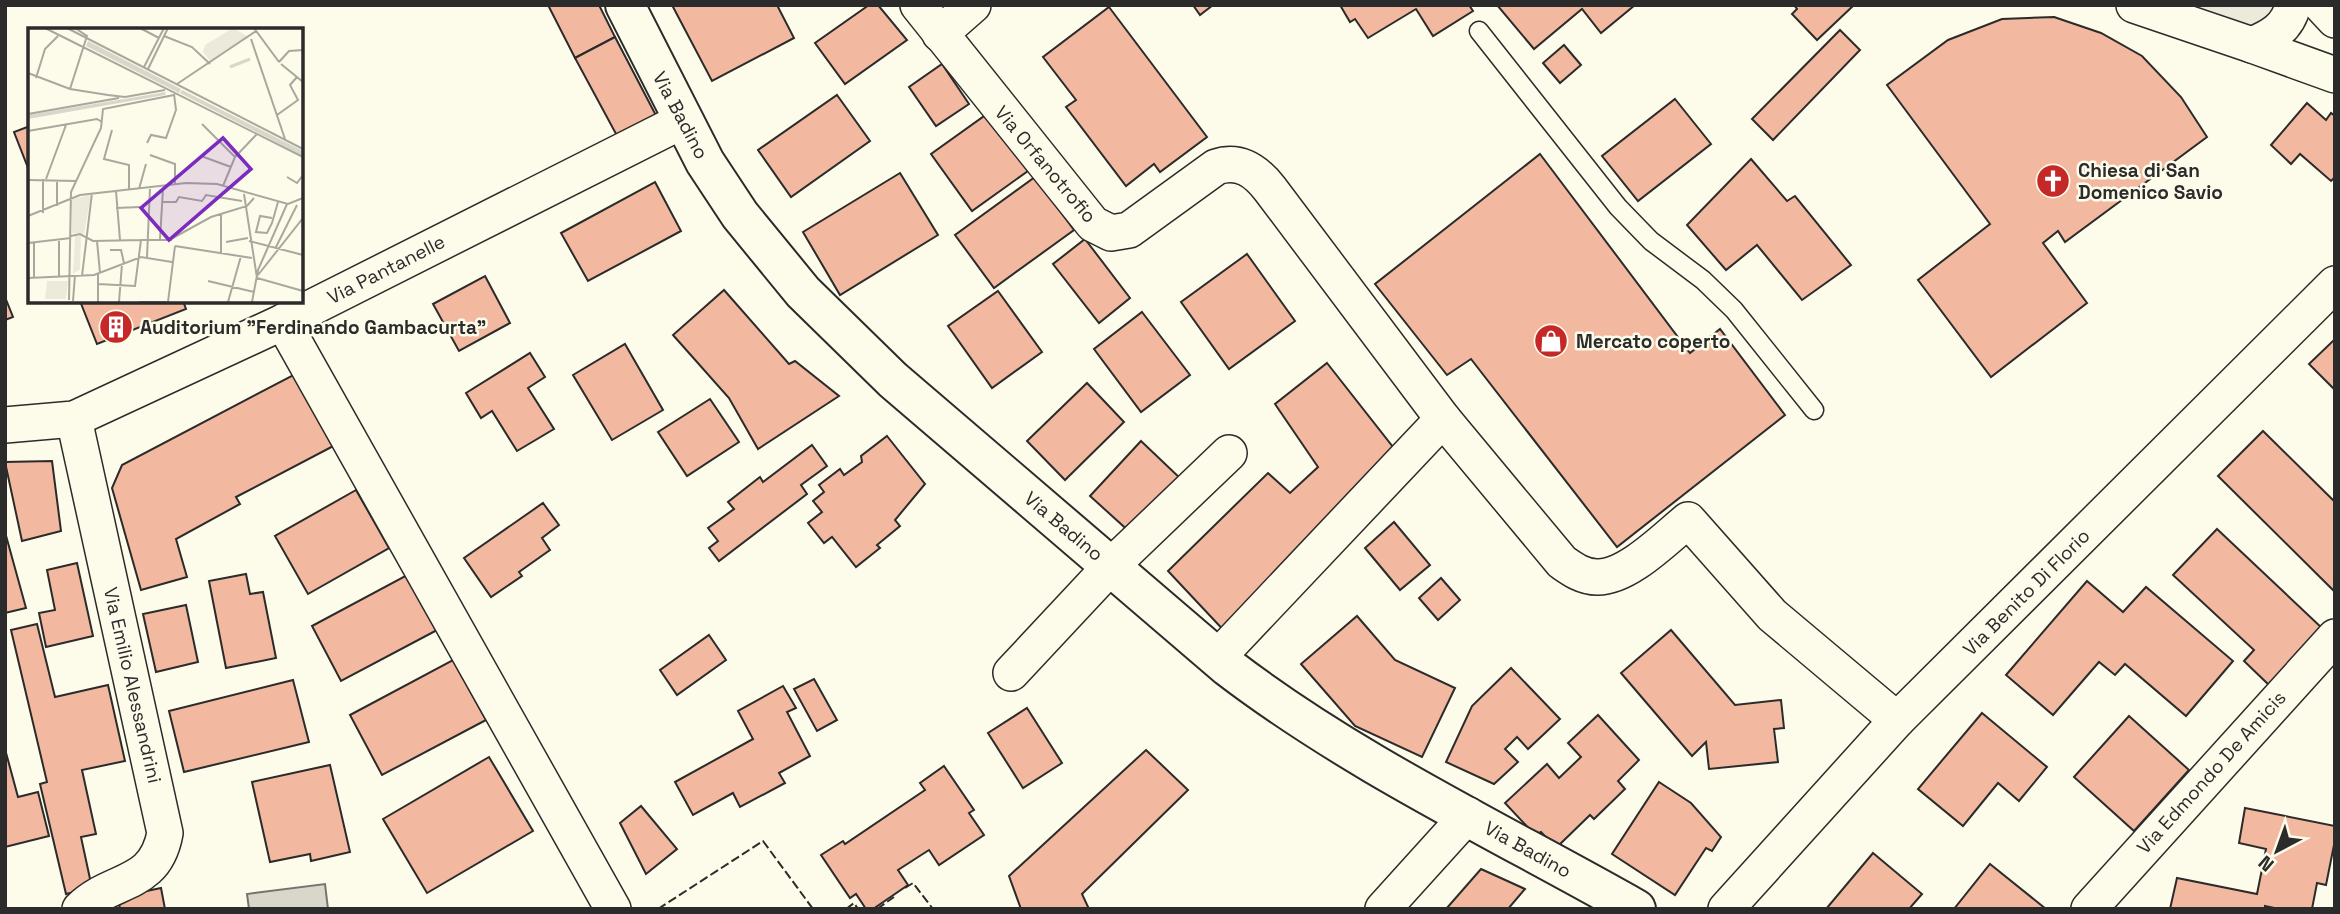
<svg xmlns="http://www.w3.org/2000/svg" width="2340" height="914" font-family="'Space Grotesk',sans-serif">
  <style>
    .green { fill: #ecebdb; stroke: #74746e; stroke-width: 2 }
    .water { fill: #d8d7c9; stroke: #74746e; stroke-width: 2 }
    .building { fill: #f2b8a0; stroke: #2b2b2b; stroke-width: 2 }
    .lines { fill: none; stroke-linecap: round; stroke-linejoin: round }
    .service-casing { stroke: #2b2b2b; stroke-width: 21 }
    .minor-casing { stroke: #2b2b2b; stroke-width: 38 }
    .tertiary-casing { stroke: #2b2b2b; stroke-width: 42 }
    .service { stroke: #fdfbea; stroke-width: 18 }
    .minor { stroke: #fdfbea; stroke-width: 35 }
    .tertiary { stroke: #fdfbea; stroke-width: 38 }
    .fence { stroke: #2b2b2b; stroke-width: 2; stroke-dasharray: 9 3.5; stroke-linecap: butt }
    .labels { text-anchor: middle; stroke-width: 5; stroke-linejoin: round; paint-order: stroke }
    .street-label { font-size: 19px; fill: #2b2b2b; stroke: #fdfbea }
    .poi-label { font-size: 19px; font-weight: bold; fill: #2b2b2b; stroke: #fdfbea; text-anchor: start }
    .inset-river { fill: none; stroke: #d8d7c9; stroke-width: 3.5 }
    .inset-road { fill: none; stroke: #a9a89e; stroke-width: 2 }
    .view { fill: #7b2cbf; fill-opacity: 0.15; stroke: #7b2cbf; stroke-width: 3.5 }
    .inset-edge { fill: none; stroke: #2b2b2b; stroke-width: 3.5 }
  </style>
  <rect width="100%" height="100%" fill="#fdfbea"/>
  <path class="green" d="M2168,5H2282L2251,33Z"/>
  <path class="water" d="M325,884L328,909H249L247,894Z"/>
  <g class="building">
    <path d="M548,5H599L615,37L575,58Z"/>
    <path d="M672,5H777L794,38L712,81Z"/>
    <path d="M869,5H878L907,40L845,84L815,43Z"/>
    <path d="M1193,5H1213L1200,15Z"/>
    <path d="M1340,5H1469L1473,11L1433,36L1416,9L1368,38L1355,19L1350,22Z"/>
    <path d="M1497,5H1635L1601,33L1582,9L1534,49Z"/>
    <path d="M1794,5H1854L1817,40L1792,14L1797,9Z"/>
    <path d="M1109,7L1207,137L1160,172L1154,164L1126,186L1066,107L1076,100L1043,57Z"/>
    <path d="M2054,17L2101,33L2142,56L2181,97L2207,137L2065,242L2058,231L2043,243L2087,303L1991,377L1918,280L1990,224L1887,85L1948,40L2002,19Z"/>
    <path d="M1840,30L1860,50L1773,140L1752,119Z"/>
    <path d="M615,37L661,125L622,145L575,58Z"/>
    <path d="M1564,45L1581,65L1560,83L1543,63Z"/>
    <path d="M942,64L969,104L936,126L909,87Z"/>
    <path d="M837,95L870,141L791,197L758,150Z"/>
    <path d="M1675,99L1711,144L1638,201L1602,156Z"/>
    <path d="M2307,103L2326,120L2331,113L2335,116V177L2331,181L2300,154L2291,164L2271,145Z"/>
    <path d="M987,114L1028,171L972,211L931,154Z"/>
    <path d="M30,126V173L14,132Z"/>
    <path d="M1540,154L1690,353L1720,329L1785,415L1617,547L1471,359L1447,375L1375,284Z"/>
    <path d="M1751,159L1787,201L1795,196L1851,265L1802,300L1757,245L1726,270L1687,225Z"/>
    <path d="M900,173L938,235L840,295L803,232Z"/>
    <path d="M1035,177L1074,230L994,288L955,235Z"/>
    <path d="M655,182L681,231L588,281L561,233Z"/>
    <path d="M1085,239L1130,298L1099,323L1053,264Z"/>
    <path d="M1247,254L1295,321L1229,369L1181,302Z"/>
    <path d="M485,276L510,323L459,351L433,304Z"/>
    <path d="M724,290L789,364L795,361L839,396L758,449L729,398L673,335Z"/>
    <path d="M998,291L1042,352L992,388L948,326Z"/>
    <path d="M5,297L13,317L5,320Z"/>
    <path d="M80,301H183L186,309L97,344Z"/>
    <path d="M1142,312L1190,375L1141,412L1094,349Z"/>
    <path d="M2335,339V390L2309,364Z"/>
    <path d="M625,344L663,410L612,440L573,375Z"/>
    <path d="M530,353L545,377L528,388L554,429L517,451L492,411L481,418L466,393Z"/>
    <path d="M1327,363L1400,456L1229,636L1168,571L1268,473L1290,493L1318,467L1275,404Z"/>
    <path d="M303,370L341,442L236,497L240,504L176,539L187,577L141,590L112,488L122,465Z"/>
    <path d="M1087,383L1124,422L1065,480L1027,441Z"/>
    <path d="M710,399L739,442L687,476L658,432Z"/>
    <path d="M2263,431L2335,502V592L2218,476Z"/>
    <path d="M887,436L925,484L895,520L900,526L877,545L880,548L856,567L832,537L824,543L808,523L822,512L813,501L824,492L819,485L840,469L844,475L862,462L861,456Z"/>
    <path d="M1141,441L1182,480L1132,534L1090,496Z"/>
    <path d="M812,445L827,466L801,485L807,494L719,561L709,548L718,541L708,528L734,509L728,502L760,477L763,482Z"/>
    <path d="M52,461L61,531L22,541L5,462Z"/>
    <path d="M356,490L389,548L308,594L275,536Z"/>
    <path d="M543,503L559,525L542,538L550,550L519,572L522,576L491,597L464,558Z"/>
    <path d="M1394,522L1430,565L1400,590L1365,548Z"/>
    <path d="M2217,529L2323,629L2270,686L2244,661L2254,650L2173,575Z"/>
    <path d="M5,532L26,608L5,613Z"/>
    <path d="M77,563L93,636L46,647L39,613L55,610L47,570Z"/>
    <path d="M246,574L250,594L263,592L276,658L226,668L209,581Z"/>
    <path d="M409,574L439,629L341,681L312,626Z"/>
    <path d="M1441,578L1460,600L1438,620L1419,598Z"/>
    <path d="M2087,581L2123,612L2146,587L2233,661L2186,716L2125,664L2115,675L2099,662L2053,715L2006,675Z"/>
    <path d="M186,605L198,662L156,672L143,614Z"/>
    <path d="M1357,616L1395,660L1455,688L1422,757L1355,726L1301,664Z"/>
    <path d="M37,624L55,697L108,685L125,761L82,770L96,834L81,837L92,888L66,894L40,784L47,782L11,630Z"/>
    <path d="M1671,630L1735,705L1781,700L1784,728L1774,729L1778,762L1709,769L1706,742L1692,756L1621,673Z"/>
    <path d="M709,635L726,660L677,695L660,670Z"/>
    <path d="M453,660L486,720L382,775L350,715Z"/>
    <path d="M1511,668L1560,719L1528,749L1517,737L1505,749L1518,762L1494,784L1446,762L1472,706Z"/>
    <path d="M814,679L837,720L817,731L794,689Z"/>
    <path d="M293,680L309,742L184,772L169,711Z"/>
    <path d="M783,686L796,708L787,712L810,756L779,773L785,783L740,807L733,793L693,815L675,782L753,739L738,711Z"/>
    <path d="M1027,708L1062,763L1023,788L988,733Z"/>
    <path d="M1982,713L2047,767L2019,801L1998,783L1963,826L1918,789Z"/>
    <path d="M1598,715L1639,760L1618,781L1625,789L1594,819L1590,815L1556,848L1541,832L1535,835L1505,803L1547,764L1559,778L1581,757L1568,743Z"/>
    <path d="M2129,716L2189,770L2134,831L2074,777Z"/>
    <path d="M5,749L18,797L38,792L49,836L5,847Z"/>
    <path d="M1146,750L1188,790L1082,894L1089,909H1021L1009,876Z"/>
    <path d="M489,757L533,831L427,893L383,819Z"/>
    <path d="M330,765L350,852L311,861L310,854L270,862L252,782Z"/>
    <path d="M944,766L974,810L969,813L984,835L939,865L929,850L898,870L908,885L873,909H866L856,894L850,898L821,855L843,841L845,844L925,790L920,783Z"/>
    <path d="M1659,782L1691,803L1721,837L1712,851L1706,848L1675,895L1612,854Z"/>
    <path d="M641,806L677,849L646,874L620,823Z"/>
    <path d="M2245,808L2335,826V840L2326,885L2317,883L2312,909H2279L2265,906V909H2170L2177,878L2257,894L2266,849L2239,843Z"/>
    <path d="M1873,853L1922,894L1909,909H1826Z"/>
    <path d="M1990,864L2046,909H1954Z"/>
    <path d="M1481,869L1525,889L1508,909H1446Z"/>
    <path d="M161,888L165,909H120L118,897Z"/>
  </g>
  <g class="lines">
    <g class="service-casing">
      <path id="service" d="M1479,31L1618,207L1651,241L1703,280L1734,310L1814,410"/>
    </g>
    <g class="minor-casing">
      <g id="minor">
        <path d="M918,5L1093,224L1111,233L1129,230L1216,167C1240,159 1256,171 1270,189L1443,419L1562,562C1572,569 1583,577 1597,577C1627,578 1666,538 1688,520L1772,615L1897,720"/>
        <path d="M2134,5L2252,45C2271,37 2288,28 2293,5"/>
        <path d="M2321,5L2335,20"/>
        <path d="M940,34L973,5"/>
        <path d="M2252,45L2335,75"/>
        <path d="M283,322L613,909"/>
        <path d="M74,419L165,833C155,888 112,877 80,909"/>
        <path d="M5,425L74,419L283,322L682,121"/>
        <path d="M1217,658L1443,419"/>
        <path d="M1011,673L1111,566L1229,453"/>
        <path d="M1383,909L1468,815"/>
        <path d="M1726,909L1897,720L2335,284"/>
        <path d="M2089,909L2335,637"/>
      </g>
    </g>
    <g class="tertiary-casing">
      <path id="tertiary" d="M625,5L705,162L740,215L803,292L893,380L1228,667C1352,762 1500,832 1636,909"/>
    </g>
    <use href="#service" class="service"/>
    <use href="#minor" class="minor"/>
    <use href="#tertiary" class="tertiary"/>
    <g class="fence">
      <path d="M905,888L913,883L933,909"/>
      <path d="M658,909L763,841L813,909"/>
      <path d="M846,909L854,903L858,909"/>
      <path d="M877,909L894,897"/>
    </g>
  </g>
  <defs>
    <g id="church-disc" transform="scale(1.75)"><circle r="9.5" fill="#c62828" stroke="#fdfbea"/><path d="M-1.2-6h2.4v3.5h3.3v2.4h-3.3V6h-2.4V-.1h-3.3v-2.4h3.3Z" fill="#fff"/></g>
    <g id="building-disc" transform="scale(1.75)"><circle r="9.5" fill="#c62828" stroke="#fdfbea"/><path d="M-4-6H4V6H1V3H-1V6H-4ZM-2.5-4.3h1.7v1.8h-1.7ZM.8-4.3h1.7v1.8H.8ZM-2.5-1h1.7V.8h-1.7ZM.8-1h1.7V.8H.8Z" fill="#fff"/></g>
    <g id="shop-disc" transform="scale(1.75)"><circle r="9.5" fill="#c62828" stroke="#fdfbea"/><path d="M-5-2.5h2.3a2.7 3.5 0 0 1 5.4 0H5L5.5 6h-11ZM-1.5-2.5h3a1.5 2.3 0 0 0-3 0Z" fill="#fff"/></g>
  </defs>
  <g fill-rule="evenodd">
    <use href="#church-disc" x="2053" y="181"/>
    <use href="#building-disc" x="116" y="327"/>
    <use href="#shop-disc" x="1551" y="341"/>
  </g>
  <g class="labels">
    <g class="street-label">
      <text transform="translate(681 115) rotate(62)" y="7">Via Badino</text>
      <text transform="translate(1046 164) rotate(50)" y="7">Via Orfanotrofio</text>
      <text transform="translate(386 269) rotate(-27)" y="7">Via Pantanelle</text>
      <text transform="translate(1064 526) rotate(40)" y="7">Via Badino</text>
      <text transform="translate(2026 592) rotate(-45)" y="7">Via Benito Di Florio</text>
      <text transform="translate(133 685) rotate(77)" y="7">Via Emilio Alessandrini</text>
      <text transform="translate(2211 772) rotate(-48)" y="7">Via Edmondo De Amicis</text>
      <text transform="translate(1528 849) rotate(29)" y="7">Via Badino</text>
    </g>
    <g class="poi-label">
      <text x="2078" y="177">Chiesa di San<tspan x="2078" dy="22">Domenico Savio</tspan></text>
      <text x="140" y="334">Auditorium "Ferdinando Gambacurta"</text>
      <text x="1576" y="348">Mercato coperto</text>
    </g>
  </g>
  <g transform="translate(28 28)">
    <rect width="275" height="275" fill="#fdfbea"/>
    <path d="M205,0L221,9L182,33L175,24L177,17ZM63,167L56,206L44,205V171ZM47,207L53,208L52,241L45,246ZM19,253H40L38,271H17Z" fill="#ecebdb"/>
    <path d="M60,13L153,61L151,65L58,18ZM154,62L275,123V128L152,65ZM138,64L137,67L0,91V87Z" fill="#d8d7c9"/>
    <path class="inset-river" d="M202,39L222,31"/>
    <path class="inset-road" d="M17,0L275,129M39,0L275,121M112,0L131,10M226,0L251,34M136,8L164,19L182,36M223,11L257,111M251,34L261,23L275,22M253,36L275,54M116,39L136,0M120,41L140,0M0,45L42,61L80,67L97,69L137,62M8,50L17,21L30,8M149,56L228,3M42,61L59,8L47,0M0,86L91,70M249,87L270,72L262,57L269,49M174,96L207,129M84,102L76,131L101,137V162M0,103L69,91L74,94M119,115L123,107L138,110L148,82L146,66M122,127L147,136V156M173,128L203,139M259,149L269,155L275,147M15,151V185M18,151L38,97M0,152L48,153M29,154V178M195,158L207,129L229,106M111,161L118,136M88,163L92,212M216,166L229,250L275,263M135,174H148L151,169L174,173L178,167L214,173M88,180L112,179M193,185V225M0,188L52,167L158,155L189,156L260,176L275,170M244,190L232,188L228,204L239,205L244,195L250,174M148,206L143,211L183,189L219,178L226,170M43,208L52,206L65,213L113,212M132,211L135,161M31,213V249M69,213L72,245M221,213L275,227M198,214L220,210M0,215L43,210M6,215V250M147,218L224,230M248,219L269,177M82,222H93L96,235M119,229L122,161M230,247L275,190M54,248L64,165M0,250L66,247L113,229L144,234M180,253L226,264M70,256L107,258L113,212H144M41,272L43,164L73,100L75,81L146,67M45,273L47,247M70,274V246M91,274L94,236M111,274H138M140,274L147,218M200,274L213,228M224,274L230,242L259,176"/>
    <path class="view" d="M195,110L223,141L141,212L113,180Z"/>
    <rect width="275" height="275" class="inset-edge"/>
  </g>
  <rect width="2340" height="914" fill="none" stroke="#2b2b2b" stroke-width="14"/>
  <g transform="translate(2277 851) rotate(221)" stroke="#fdfbea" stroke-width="5" paint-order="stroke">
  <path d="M0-5L12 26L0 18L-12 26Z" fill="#2b2b2b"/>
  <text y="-10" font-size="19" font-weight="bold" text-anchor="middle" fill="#2b2b2b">N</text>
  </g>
</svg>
